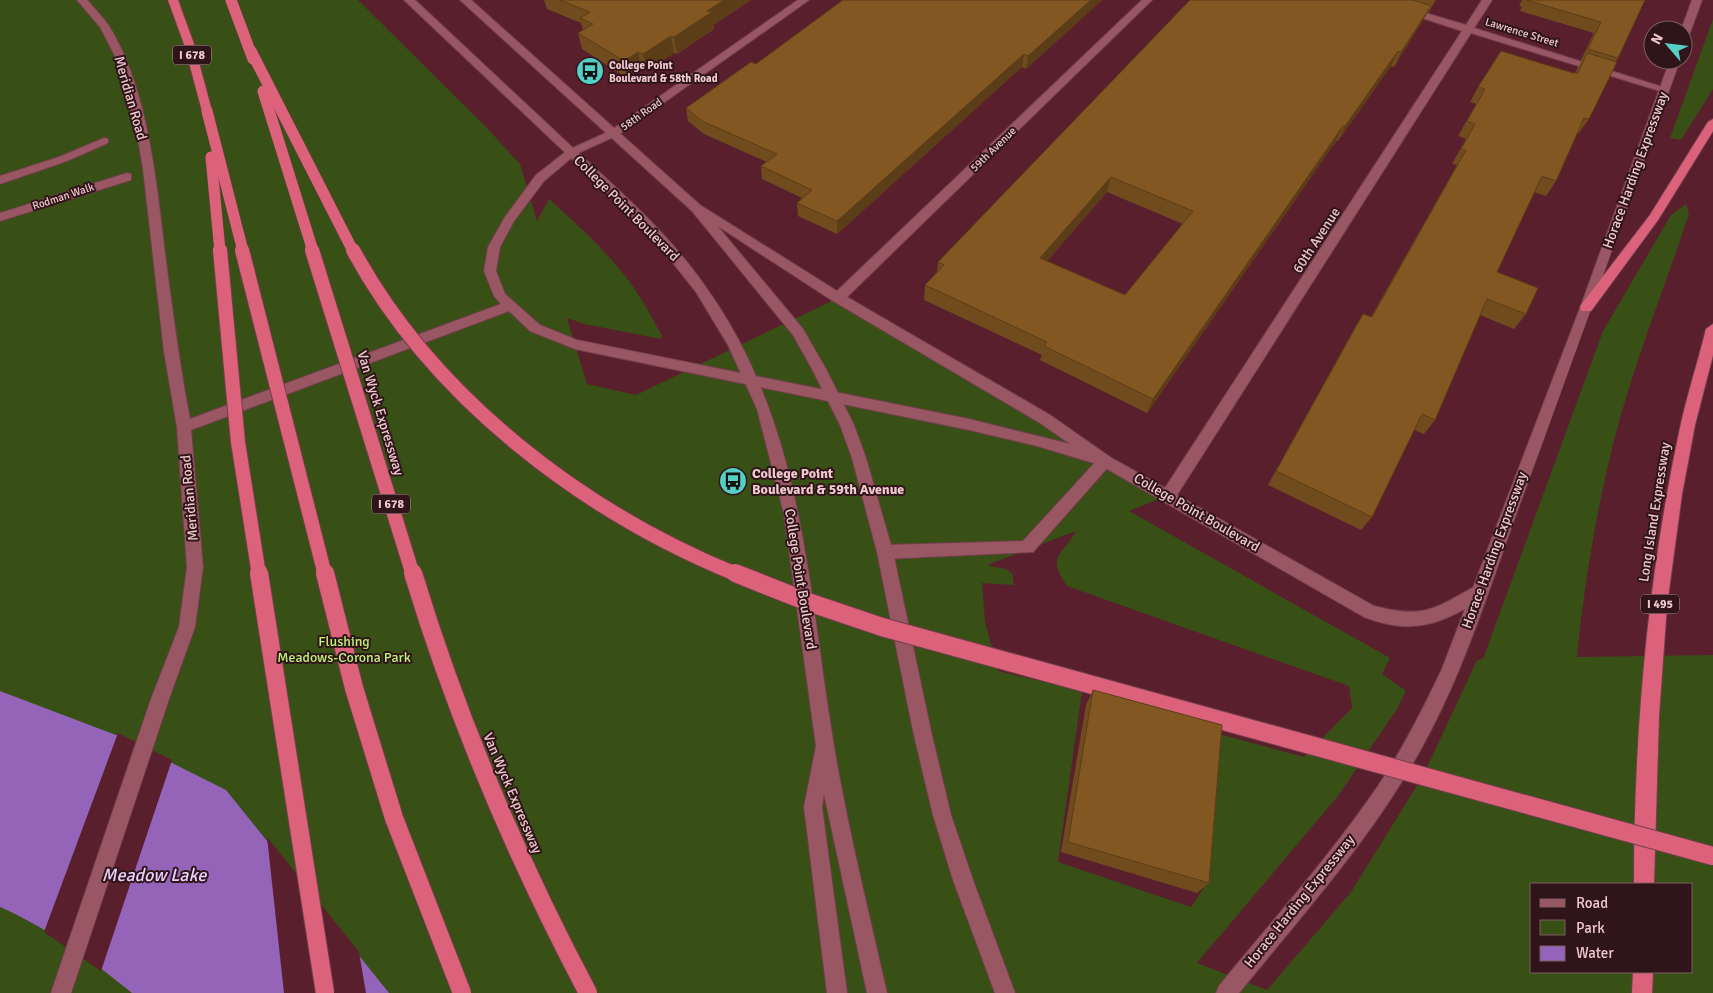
<svg xmlns="http://www.w3.org/2000/svg" width="1713" height="993" font-family="Signika,sans-serif">
  <style>
    .green { fill: #384f16; fill-rule: evenodd }
    .water { fill: #9464b8 }
    .pier { fill: #5a1f2d }
    .lines { fill: none; stroke-linecap: round; stroke-linejoin: round }
    .service-casing { stroke: #733e4c; stroke-width: 2 }
    .pedestrian-casing { stroke: #733e4c; stroke-width: 2 }
    .minor-casing { stroke: #733e4c; stroke-width: 2 }
    .secondary-casing { stroke: #733e4c; stroke-width: 2 }
    .motorway-casing { stroke: #733e4c; stroke-width: 2 }
    .service { fill: #995763; fill-rule: evenodd }
    .pedestrian { fill: #995763; fill-rule: evenodd }
    .minor { fill: #995763; fill-rule: evenodd }
    .secondary { fill: #995763; fill-rule: evenodd }
    .motorway { fill: #dc627c; fill-rule: evenodd }
    .motorway-bridge-far2-casing { stroke: #733e4c; stroke-width: 12; stroke-linecap: butt }
    .motorway-bridge-far1-casing { stroke: #733e4c; stroke-width: 16; stroke-linecap: butt }
    .motorway-bridge-casing { stroke: #733e4c; stroke-width: 20; stroke-linecap: butt }
    .motorway-bridge-far2 { stroke: #dc627c; stroke-width: 11 }
    .motorway-bridge-far1 { stroke: #dc627c; stroke-width: 14 }
    .motorway-bridge { stroke: #dc627c; stroke-width: 18 }
    .wall { fill: #704b1d; fill-rule: evenodd }
    .shaded-wall { fill: #5b3d18 }
    .building { fill: #825722; stroke: #5b3d18; fill-rule: evenodd }
    .labels { text-anchor: middle; stroke-width: 4; stroke-linejoin: round; paint-order: stroke }
    .far-street-label { font-size: 11px; fill: #f0c9ce; stroke: #2f1419 }
    .far-poi-label { font-size: 11px; font-weight: bold; fill: #f0c9ce; stroke: #2f1419; text-anchor: start }
    .shield { fill: #2f1419; stroke: #b69398; stroke-width: 1 }
    .shield-label { font-size: 12px; font-weight: bold; fill: #f0c9ce }
    .street-label { font-size: 14px; fill: #f0c9ce; stroke: #2f1419 }
    .poi-label { font-size: 14px; font-weight: bold; fill: #f0c9ce; stroke: #2f1419; text-anchor: start }
    .park-label { font-size: 14px; fill: #bcf377; stroke: #2f1419 }
    .near-water-label { font-size: 18px; font-style: italic; fill: #e9d1fe; stroke: #2f1419 }
  </style>
  <rect width="100%" height="100%" fill="#5a1f2d"/>
  <g class="green">
    <path d="M0,0H358L486,127L520,164L537,221L549,199C580,227 619,262 641,299C649,311 655,324 662,336L661,339L584,324L567,318L587,384L636,395L838,298L1169,495L1129,511L1390,658L1382,674L1406,691L1397,709L1338,796L1197,963L1267,990L1351,892L1424,774L1477,660L1483,659L1603,331L1671,215L1686,204L1689,214C1661,298 1626,383 1607,470C1593,531 1583,595 1577,657L1713,655V993H0ZM1076,531C1062,556 1046,556 1067,586L1349,686L1352,708L1304,757L1215,733L1207,883L1191,907L1058,862L1082,691L998,671L985,621L982,583L1014,585L1012,573L1005,569L987,565ZM1532,884H1692V972H1532Z"/>
    <path d="M1713,19V89L1681,140L1670,138Z"/>
  </g>
  <path class="water" d="M0,691L116,735L226,790L389,993H132C91,960 48,928 0,907Z"/>
  <g class="pier">
    <path d="M118,733L172,760L101,971L44,932Z"/>
    <path d="M267,837L359,952L366,993H284Z"/>
  </g>
  <g class="lines">
    <g class="service-casing">
      <path id="service" d="M1105,455L1110,457L1112,461L1110,465L1033,552L885,559L879,557L877,552L879,547L885,545L1023,541L1100,457Z"/>
    </g>
    <g class="pedestrian-casing">
      <g id="pedestrian">
        <path d="M104,138L108,139V143L67,161L0,184V176L59,157Z"/>
        <path d="M127,173L131,174V180L0,221V213Z"/>
      </g>
    </g>
    <g class="minor-casing">
      <path id="minor" d="M77,0H87C94,8 103,17 109,26C149,90 157,187 166,261C173,314 180,367 190,419L501,304L494,296L484,271L488,247L505,217L536,175L568,150L610,131L798,0H809L618,135L576,154L544,181L514,221L500,247L496,271L505,294L540,325L577,340L969,419L1070,444L1040,423L833,301L690,208L696,204L700,205L837,291L1142,0H1152L847,297L1050,415L1110,457L1165,488L1462,31L1367,0H1382L1466,25L1482,0H1492L1474,28L1669,89L1668,91H1660L1471,33L1177,495L1374,606C1420,618 1432,611 1472,588L1478,586L1484,588L1486,593L1484,598C1440,624 1414,636 1364,617L1100,465L1037,446L969,430L575,349L530,331L509,311L191,430L203,567L195,627L169,699L71,993H51L151,699L179,627L187,567L177,427L164,352L143,169L136,127L114,54L100,27Z"/>
    </g>
    <g class="secondary-casing">
      <g id="secondary">
        <path d="M404,0H415C468,50 521,99 574,149C620,191 669,234 705,286C803,422 807,581 833,740C847,825 868,909 887,993H867L824,794L822,807L847,993H827L804,807L816,746L784,514L757,409L728,345L696,292L658,244L610,195Z"/>
        <path d="M460,0H471L700,205L803,329L826,369L854,425L866,458L893,552L931,731L951,815L973,880L1015,993H995L953,880L933,815L913,731L877,552L852,458L840,425L812,369L793,335L692,211Z"/>
        <path d="M1692,0H1702L1688,38L1683,41V30H1681Z"/>
        <path d="M1670,60H1680C1628,206 1576,352 1522,498C1493,576 1469,658 1430,732C1381,828 1307,909 1239,993H1216L1219,986C1273,920 1330,856 1378,786C1403,749 1423,709 1442,669L1580,308Z"/>
      </g>
    </g>
    <g class="motorway-casing">
      <g id="motorway">
        <path d="M168,0H178L194,44L212,111L211,113L207,114L202,111L184,44Z"/>
        <path d="M1713,119V131L1658,220L1591,311H1581L1580,308L1581,305L1650,215L1708,122Z"/>
        <path d="M1713,324V355L1695,425L1682,494L1667,605L1659,716L1654,884H1634C1634,732 1648,577 1680,428C1687,395 1698,362 1706,329Z"/>
        <path d="M1633,972H1653L1652,993H1632Z"/>
      </g>
    </g>
    <use href="#service" class="service"/>
    <use href="#pedestrian" class="pedestrian"/>
    <use href="#minor" class="minor"/>
    <use href="#secondary" class="secondary"/>
    <use href="#motorway" class="motorway"/>
    <g class="motorway-bridge-far2-casing">
      <g id="motorway-bridge-far2">
        <path d="M231,0L253,59"/>
        <path d="M251,51L353,251"/>
        <path d="M263,91L313,251"/>
        <path d="M207,111L243,251"/>
        <path d="M211,157L220,251"/>
      </g>
    </g>
    <g class="motorway-bridge-far1-casing">
      <g id="motorway-bridge-far1">
        <path d="M220,250L238,442L259,575"/>
        <path d="M242,250L325,575"/>
        <path d="M312,250L413,575"/>
        <path d="M353,250C433,398 583,512 738,575"/>
      </g>
    </g>
    <g class="motorway-bridge-casing">
      <g id="motorway-bridge">
        <path d="M259,573L325,993"/>
        <path d="M325,573L354,688L394,818L462,993"/>
        <path d="M413,573C457,718 517,859 588,993"/>
        <path d="M735,573L808,602L882,627L1713,856"/>
      </g>
    </g>
    <use href="#motorway-bridge-far2" class="motorway-bridge-far2"/>
    <use href="#motorway-bridge-far1" class="motorway-bridge-far1"/>
    <use href="#motorway-bridge" class="motorway-bridge"/>
  </g>
  <g class="wall">
    <path d="M544,0H751L713,25L714,29L677,54L674,53L646,71L641,69L627,78L582,49L578,33L583,30L581,23L547,9Z"/>
    <path d="M843,0H1102L1026,69L1022,67L837,234L798,216L797,203L802,198L762,179L761,166L767,162L704,134L688,121L686,108L756,64Z"/>
    <path d="M1190,0H1436L1429,12H1428L1423,20L1394,67L1391,66L1338,141H1336L1147,413L1040,360L1042,355L924,300L925,285L937,273L938,262ZM1107,192L1183,224L1125,295L1047,261Z"/>
    <path d="M1522,0H1645L1618,58L1616,61L1589,119L1578,134H1577L1556,181L1546,196L1534,192L1497,272L1526,314L1514,329L1480,315L1435,420L1424,434L1414,430L1372,517L1361,530L1268,485L1354,329L1363,314L1371,317L1457,165L1452,164L1466,139L1458,136L1476,104L1470,102L1478,87L1575,73L1582,60H1581L1594,33L1520,11L1522,7L1519,6Z"/>
    <path d="M1093,690L1209,883L1197,893L1061,852L1086,705Z"/>
  </g>
  <g class="shaded-wall">
    <path d="M724,0H751L713,25L714,29L677,54L674,37L707,11Z"/>
    <path d="M1091,0H1102L1026,69L1028,56Z"/>
    <path d="M1435,0H1436L1429,12Z"/>
    <path d="M1431,6L1423,20L1394,67L1401,52Z"/>
    <path d="M671,36L674,53L646,71L643,54Z"/>
    <path d="M1398,51L1391,66L1338,141L1345,126Z"/>
    <path d="M638,52L641,69L627,78L624,61Z"/>
    <path d="M1024,54L1022,67L837,234V221Z"/>
    <path d="M1343,126L1336,141L1147,413L1153,399Z"/>
    <path d="M1111,177L1107,192L1037,272L1040,258Z"/>
  </g>
  <g class="building">
    <path d="M560,0H724L707,11L712,12L674,37L671,36L643,54L638,52L624,61L578,33L593,24L580,18L590,12Z"/>
    <path d="M843,0H1091L1028,56L1024,54L837,221L797,203L812,190L761,166L777,154L702,121L686,108L751,62L756,64Z"/>
    <path d="M1190,0H1413L1431,6L1401,52L1398,51L1345,126H1343L1153,399L1044,346L1047,342L925,285L944,265L938,262ZM1111,177L1193,211L1125,295L1040,258Z"/>
    <path d="M1526,0H1645L1618,58L1588,49L1601,22Z"/>
    <path d="M1501,51L1573,73H1578L1587,53L1617,62L1589,119L1584,118L1556,181L1542,176L1497,272L1538,288L1526,314L1487,299L1435,420L1422,414L1372,517L1276,471L1363,314L1372,317L1466,150L1461,149L1475,124L1467,121L1485,89L1478,87Z"/>
    <path d="M1093,690L1222,725L1209,883L1068,842Z"/>
  </g>
  <defs>
    <g id="bus-disc" transform="scale(1.4375)"><circle r="9.5" fill="#55cec5" stroke="#2f1419"/><path d="M-5-6H5V4H4V6H2V4H-2V6H-4V4H-5ZM-3.5-4V0h7V-4ZM-3.5 1.2v1.5H-2V1.2ZM2 1.2v1.5H3.5V1.2Z" fill="#111"/></g>
  </defs>
  <g fill-rule="evenodd">
    <use href="#bus-disc" x="590" y="71"/>
    <use href="#bus-disc" x="733" y="481"/>
  </g>
  <g class="labels">
    <g class="far-street-label">
      <text transform="translate(1522 32) rotate(17)" y="4">Lawrence Street</text>
      <text transform="translate(641 114) rotate(-35)" y="4">58th Road</text>
      <text transform="translate(993 149) rotate(-44)" y="4">59th Avenue</text>
      <text transform="translate(63 196) rotate(-18)" y="4">Rodman Walk</text>
    </g>
    <g class="far-poi-label">
      <text x="609" y="69">College Point<tspan x="609" dy="13">Boulevard &amp; 58th Road</tspan></text>
    </g>
    <g class="shield">
      <rect x="173" y="45.5" width="38" height="19" rx="4"/>
      <rect x="372" y="494.5" width="38" height="19" rx="4"/>
      <rect x="1641" y="594.5" width="38" height="19" rx="4"/>
    </g>
    <g class="shield-label">
      <text x="192" y="59">I 678</text>
      <text x="391" y="508">I 678</text>
      <text x="1660" y="608">I 495</text>
    </g>
    <g class="street-label">
      <text transform="translate(131 98) rotate(74)" y="5">Meridian Road</text>
      <text transform="translate(1635 170) rotate(-70)" y="5">Horace Harding Expressway</text>
      <text transform="translate(627 208) rotate(45)" y="5">College Point Boulevard</text>
      <text transform="translate(1316 240) rotate(-57)" y="5">60th Avenue</text>
      <text transform="translate(381 413) rotate(73)" y="5">Van Wyck Expressway</text>
      <text transform="translate(189 498) rotate(-95)" y="5">Meridian Road</text>
      <text transform="translate(1197 512) rotate(30)" y="5">College Point Boulevard</text>
      <text transform="translate(1654 512) rotate(-81)" y="5">Long Island Expressway</text>
      <text transform="translate(1494 550) rotate(-70)" y="5">Horace Harding Expressway</text>
      <text transform="translate(801 579) rotate(81)" y="5">College Point Boulevard</text>
      <text transform="translate(513 793) rotate(67)" y="5">Van Wyck Expressway</text>
      <text transform="translate(1299 901) rotate(-51)" y="5">Horace Harding Expressway</text>
    </g>
    <g class="poi-label">
      <text x="752" y="478">College Point<tspan x="752" dy="16">Boulevard &amp; 59th Avenue</tspan></text>
    </g>
    <g class="park-label">
      <text x="344" y="646">Flushing<tspan x="344" dy="16">Meadows-Corona Park</tspan></text>
    </g>
    <g class="near-water-label">
      <text x="154" y="881">Meadow Lake</text>
    </g>
  </g>
  <rect x="1530" y="883" width="162" height="90" fill="#2f1419" stroke="#7c5c61"/>
  <rect x="1540" y="899" width="25" height="8" fill="#995763" stroke="#7c5c61"/>
  <text x="1576" y="908" font-size="15" fill="#f0c9ce">Road</text>
  <rect x="1540" y="920" width="25" height="15" fill="#384f16" stroke="#7c5c61"/>
  <text x="1576" y="933" font-size="15" fill="#f0c9ce">Park</text>
  <rect x="1540" y="946" width="25" height="15" fill="#9464b8" stroke="#7c5c61"/>
  <text x="1576" y="958" font-size="15" fill="#f0c9ce">Water</text>
  <g transform="translate(1668 45) rotate(298)"><circle r="24" fill="#2f1419" stroke="#7c5c61"/>
  <path d="M0-4L9 19L0 12L-9 19Z" fill="#55cec5"/>
  <text y="-8" font-size="14" font-weight="bold" text-anchor="middle" fill="#f0c9ce">N</text>
  </g>
</svg>
